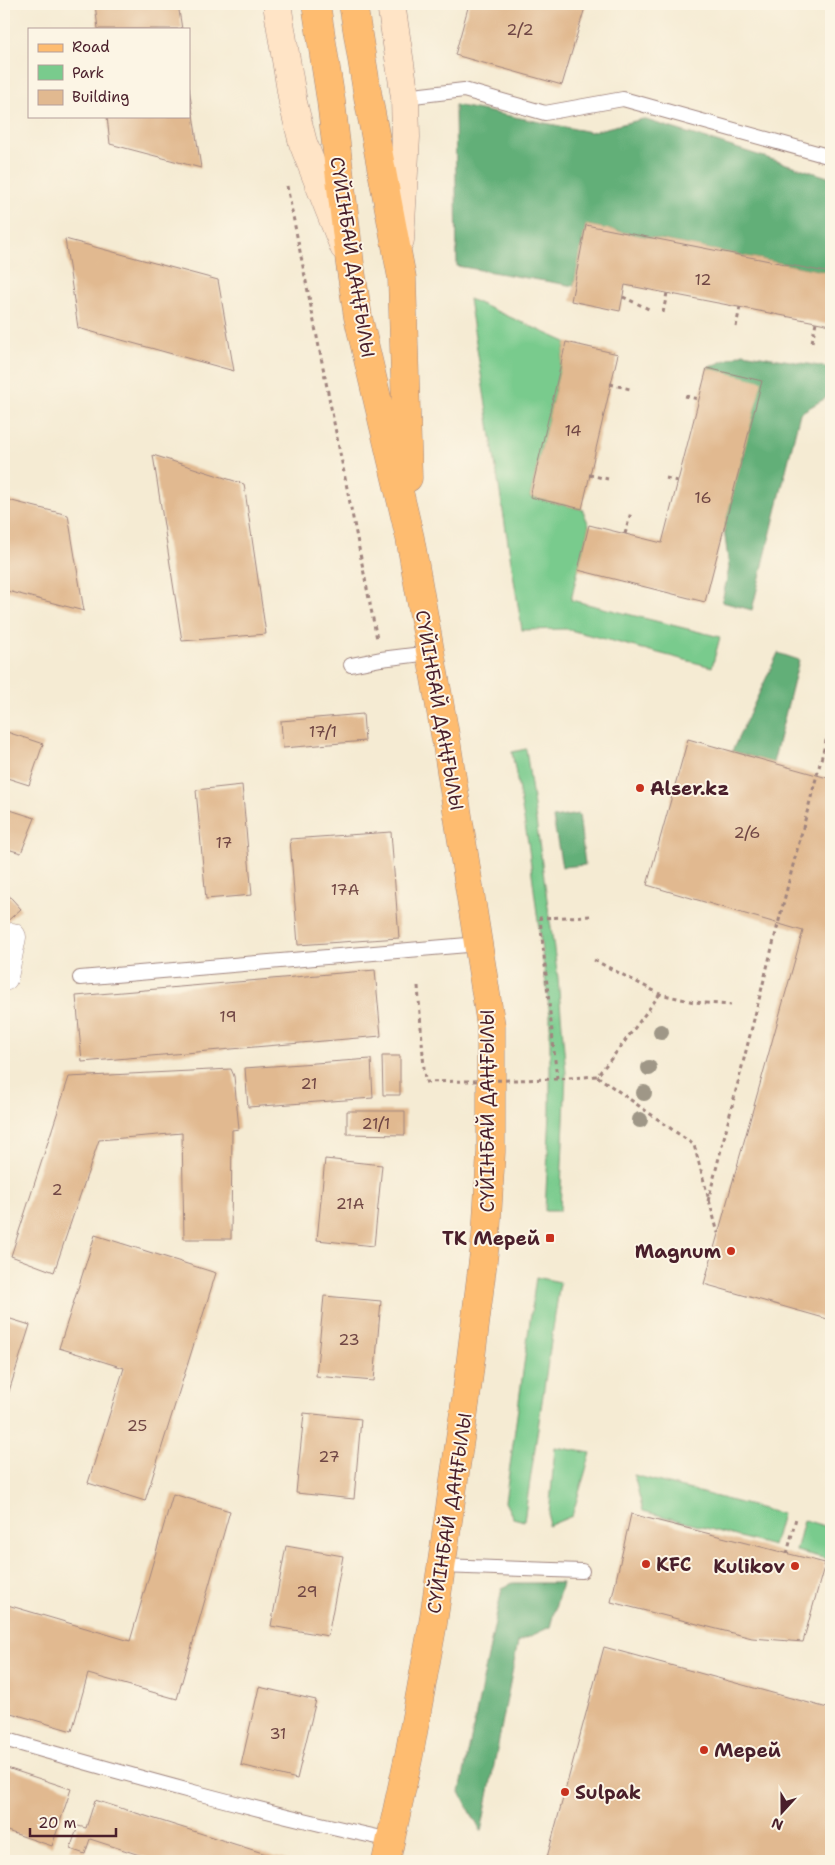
<svg xmlns="http://www.w3.org/2000/svg" width="835" height="1865" font-family="'Shantell Sans',sans-serif">
  <style>
    .green { fill: #79cb8d; stroke: #62755c }
    .forest { fill: #62af78; stroke: #566752 }
    .building { fill: #e1b990 }
    .lines { fill: none; stroke-linecap: round; stroke-linejoin: round }
    .service-casing { stroke: #a0857f; stroke-width: 16 }
    .minor-casing { stroke: #a0857f; stroke-width: 29 }
    .secondary-casing { stroke: #a0857f; stroke-width: 29 }
    .primary-casing { stroke: #a0857f; stroke-width: 29 }
    .path { stroke: #a0857f; stroke-width: 3; stroke-dasharray: 4 4; stroke-linecap: butt }
    .service { stroke: #fff; stroke-width: 14 }
    .minor { stroke: #fff; stroke-width: 28 }
    .secondary { stroke: #ffe4c6; stroke-width: 28 }
    .primary { stroke: #febc70; stroke-width: 28 }
    .path-bridge { stroke: #a0857f; stroke-width: 3; stroke-dasharray: 4 4; stroke-linecap: butt }
    .tree { fill: #9f9787 }
    .poi-dot { fill: #c8321e; stroke: #fcf5e5; stroke-width: 2 }
    .labels { text-anchor: middle; stroke-width: 4; stroke-linejoin: round; paint-order: stroke }
    .number-label { font-size: 16px; fill: #704644 }
    .street-label { font-size: 19px; fill: #4a1f2b; stroke: #fcf5e5 }
    .poi-label { font-size: 19px; font-weight: bold; fill: #4a1f2b; stroke: #fcf5e5; text-anchor: start }
  </style>
  <rect width="100%" height="100%" fill="#fcf5e5"/>
  <filter id="ink" filterUnits="userSpaceOnUse"><feTurbulence type="fractalNoise" baseFrequency=".02" numOctaves="2"/><feDisplacementMap in="SourceGraphic" scale="10" xChannelSelector="R" yChannelSelector="G"/><feConvolveMatrix kernelMatrix="1 2 1 2 8 2 1 2 1" color-interpolation-filters="sRGB"/></filter>
  <filter id="wash" filterUnits="userSpaceOnUse"><feTurbulence type="fractalNoise" baseFrequency=".0096" numOctaves="4" result="noise"/><feDisplacementMap in="SourceGraphic" scale="20" xChannelSelector="R" yChannelSelector="G"/><feGaussianBlur stdDeviation="1.12" result="paint"/><feColorMatrix in="noise" values="0 0 0 0 0 0 0 0 0 0 0 0 0 0 0 0 0 1.4 0 .05"/><feComposite in="paint" operator="in"/></filter>
  <g filter="url(#wash)">
    <rect width="100%" height="100%" fill="#f5ebd3"/>
    <g class="green">
      <path d="M469,299L566,342L530,497L582,509L589,525L571,600L720,637L712,667L566,629L522,630Z"/>
      <path d="M526,749L558,978L566,1074L560,1211H545L550,1112V1016L528,842L512,752Z"/>
      <path d="M536,1277L560,1282L524,1521L513,1518L505,1502Z"/>
      <path d="M555,1447L591,1453L572,1516L548,1526Z"/>
      <path d="M634,1475L782,1514L773,1546L643,1511Z"/>
      <path d="M804,1520L831,1528V1560L796,1551Z"/>
    </g>
    <g class="forest">
      <path d="M455,105L590,132L643,119L831,178V273L586,225L574,286L457,266Z"/>
      <path d="M743,353L831,368V395L800,413L752,610L722,602L729,568L724,528L761,382L707,368Z"/>
      <path d="M778,653L799,660L773,763L732,751Z"/>
      <path d="M579,814L585,865L562,867L553,818Z"/>
      <path d="M513,1583H562L550,1627L518,1642L481,1832L460,1792L502,1588Z"/>
    </g>
    <g id="blocks">
      <g class="building">
        <path d="M95,4H178L182,29H98Z"/>
        <path d="M469,4H586L562,85L455,55Z"/>
        <path d="M189,88L201,168L110,144L107,116H189Z"/>
        <path d="M586,225L831,273V325L625,285L620,311L571,301Z"/>
        <path d="M65,239L218,280L234,371L78,328Z"/>
        <path d="M566,342L618,354L582,509L530,497Z"/>
        <path d="M707,368L762,381L705,602L578,570L589,525L662,543Z"/>
        <path d="M153,455L244,484L266,634L182,641Z"/>
        <path d="M4,499L68,515L84,611L4,590Z"/>
        <path d="M363,714L365,741L283,748L281,721Z"/>
        <path d="M4,731L43,744L29,785L4,777Z"/>
        <path d="M688,739L831,779V1320L704,1284L803,931L647,885Z"/>
        <path d="M242,785L252,895L206,899L196,790Z"/>
        <path d="M4,808L35,818L21,853L4,848Z"/>
        <path d="M391,832L399,938L298,945L290,839Z"/>
        <path d="M4,890L21,909L4,924Z"/>
        <path d="M375,970L381,1036L82,1062L76,996Z"/>
        <path d="M382,1056H400V1095H383Z"/>
        <path d="M371,1059L373,1098L248,1107L245,1068Z"/>
        <path d="M231,1069L234,1076L239,1129L232,1130L231,1239H184L182,1133L99,1140L54,1272L11,1256L69,1077Z"/>
        <path d="M347,1111H405V1135L347,1134Z"/>
        <path d="M325,1159L382,1165L374,1246L317,1240Z"/>
        <path d="M95,1235L216,1273L145,1501L88,1483L124,1368L59,1348Z"/>
        <path d="M324,1296L381,1301L374,1381L316,1376Z"/>
        <path d="M4,1317L30,1325L4,1407Z"/>
        <path d="M304,1413L361,1419L354,1499L296,1493Z"/>
        <path d="M173,1494L230,1511L177,1699L88,1674L72,1731L4,1711V1604L130,1641Z"/>
        <path d="M631,1514L825,1563L803,1642L752,1638L611,1602Z"/>
        <path d="M286,1546L343,1556L328,1636L271,1626Z"/>
        <path d="M604,1647L831,1709V1861H546Z"/>
        <path d="M259,1687L316,1700L297,1779L241,1765Z"/>
        <path d="M4,1767L71,1789L52,1846L4,1830Z"/>
        <path d="M95,1800L288,1861H158L90,1839L85,1854L70,1849L78,1826L86,1828Z"/>
      </g>
    </g>
  </g>
  <g filter="url(#ink)">
    <use href="#blocks" fill-opacity="0" stroke="#a0857f" stroke-width="1"/>
    <g class="lines">
      <g class="service-casing">
        <g id="service">
          <path d="M405,97L464,90L545,113L623,99L831,157"/>
          <path d="M351,665L381,659L430,653"/>
          <path d="M80,978L479,944"/>
          <path d="M441,1566L582,1571"/>
          <path d="M4,1739C132,1776 261,1812 391,1840"/>
        </g>
      </g>
      <g class="minor-casing">
        <path id="minor" d="M4,977L12,937"/>
      </g>
      <g class="secondary-casing">
        <g id="secondary">
          <path d="M277,4L293,103L303,143L344,247"/>
          <path d="M391,4L405,97L406,137L400,240"/>
        </g>
      </g>
      <g class="primary-casing">
        <g id="primary">
          <path d="M316,4L331,101L350,264L358,317L410,538L447,746L491,1026V1152L486,1236L466,1398L433,1623L409,1755L386,1861"/>
          <path d="M353,4L368,97L402,278L408,478"/>
        </g>
      </g>
      <g class="path">
        <path d="M287,186L377,639"/>
        <path d="M623,297L651,310"/>
        <path d="M663,313L667,293"/>
        <path d="M736,327L740,307"/>
        <path d="M812,342L816,322"/>
        <path d="M610,384L630,389"/>
        <path d="M685,396L699,399"/>
        <path d="M589,475L608,479"/>
        <path d="M666,478L678,481"/>
        <path d="M625,534L631,512"/>
        <path d="M594,960L660,994L694,1002L731,1005"/>
        <path d="M418,986L425,1082"/>
        <path d="M660,994L619,1049L597,1076L694,1145L718,1233"/>
        <path d="M557,1079L540,918L591,916"/>
        <path d="M708,1201L792,869L831,722"/>
        <path d="M787,1554L796,1518"/>
      </g>
      <use href="#service" class="service"/>
      <use href="#minor" class="minor"/>
      <use href="#secondary" class="secondary"/>
      <use href="#primary" class="primary"/>
      <path class="path-bridge" d="M425,1082L557,1079L597,1076"/>
    </g>
    <g class="tree">
      <circle cx="661" cy="1032" r="8"/>
      <circle cx="649" cy="1068" r="8"/>
      <circle cx="644" cy="1093" r="8"/>
      <circle cx="640" cy="1120" r="8"/>
    </g>
  </g>
  <g class="poi-dot">
    <circle cx="640" cy="788" r="5"/>
    <rect x="545" y="1233" width="10" height="10" rx="2.5"/>
    <circle cx="731" cy="1251" r="5"/>
    <circle cx="646" cy="1564" r="5"/>
    <circle cx="795" cy="1566" r="5"/>
    <circle cx="704" cy="1750" r="5"/>
    <circle cx="565" cy="1792" r="5"/>
  </g>
  <g class="labels">
    <g class="number-label">
      <text x="520" y="35">2/2</text>
      <text x="703" y="285">12</text>
      <text x="573" y="436">14</text>
      <text x="703" y="503">16</text>
      <text x="323" y="737">17/1</text>
      <text x="747" y="838">2/6</text>
      <text x="224" y="848">17</text>
      <text x="345" y="895">17А</text>
      <text x="228" y="1022">19</text>
      <text x="309" y="1089">21</text>
      <text x="376" y="1129">21/1</text>
      <text x="57" y="1195">2</text>
      <text x="350" y="1209">21А</text>
      <text x="349" y="1345">23</text>
      <text x="137" y="1431">25</text>
      <text x="329" y="1462">27</text>
      <text x="307" y="1597">29</text>
      <text x="278" y="1739">31</text>
    </g>
    <g class="street-label">
      <text transform="translate(353 257) rotate(81)" y="7">СҮЙІНБАЙ ДАҢҒЫЛЫ</text>
      <text transform="translate(440 710) rotate(80)" y="7">СҮЙІНБАЙ ДАҢҒЫЛЫ</text>
      <text transform="translate(487 1111) rotate(-90)" y="7">СҮЙІНБАЙ ДАҢҒЫЛЫ</text>
      <text transform="translate(449 1513) rotate(-81)" y="7">СҮЙІНБАЙ ДАҢҒЫЛЫ</text>
    </g>
    <g class="poi-label">
      <text x="650" y="795">Alser.kz</text>
      <text x="540" y="1245" text-anchor="end">ТК Мерей</text>
      <text x="721" y="1258" text-anchor="end">Magnum</text>
      <text x="656" y="1571">KFC</text>
      <text x="785" y="1573" text-anchor="end">Kulikov</text>
      <text x="714" y="1757">Мерей</text>
      <text x="575" y="1799">Sulpak</text>
    </g>
  </g>
  <rect width="835" height="1865" fill="none" stroke="#fcf5e5" stroke-width="20"/>
  <rect x="28" y="28" width="162" height="90" fill="#fcf5e5" stroke="#b59f9b"/>
  <rect x="38" y="44" width="25" height="8" fill="#febc70" stroke="#b59f9b"/>
  <text x="72" y="52" font-size="15" fill="#4a1f2b">Road</text>
  <rect x="38" y="65" width="25" height="15" fill="#79cb8d" stroke="#b59f9b"/>
  <text x="72" y="78" font-size="15" fill="#4a1f2b">Park</text>
  <rect x="38" y="90" width="25" height="15" fill="#e1b990" stroke="#b59f9b"/>
  <text x="72" y="102" font-size="15" fill="#4a1f2b">Building</text>
  <g transform="translate(782 1812) rotate(201)" stroke="#fcf5e5" stroke-width="4" paint-order="stroke">
  <path d="M0-4L9 19L0 12L-9 19Z" fill="#4a1f2b"/>
  <text y="-8" font-size="14" font-weight="bold" text-anchor="middle" fill="#4a1f2b">N</text>
  </g>
  <path d="M30 1828v8h86v-8" fill="none" stroke="#4a1f2b" stroke-width="2.5"/>
  <text x="38" y="1828" font-size="15" fill="#4a1f2b" stroke="#fcf5e5" stroke-width="4" paint-order="stroke">20 m</text>
</svg>
